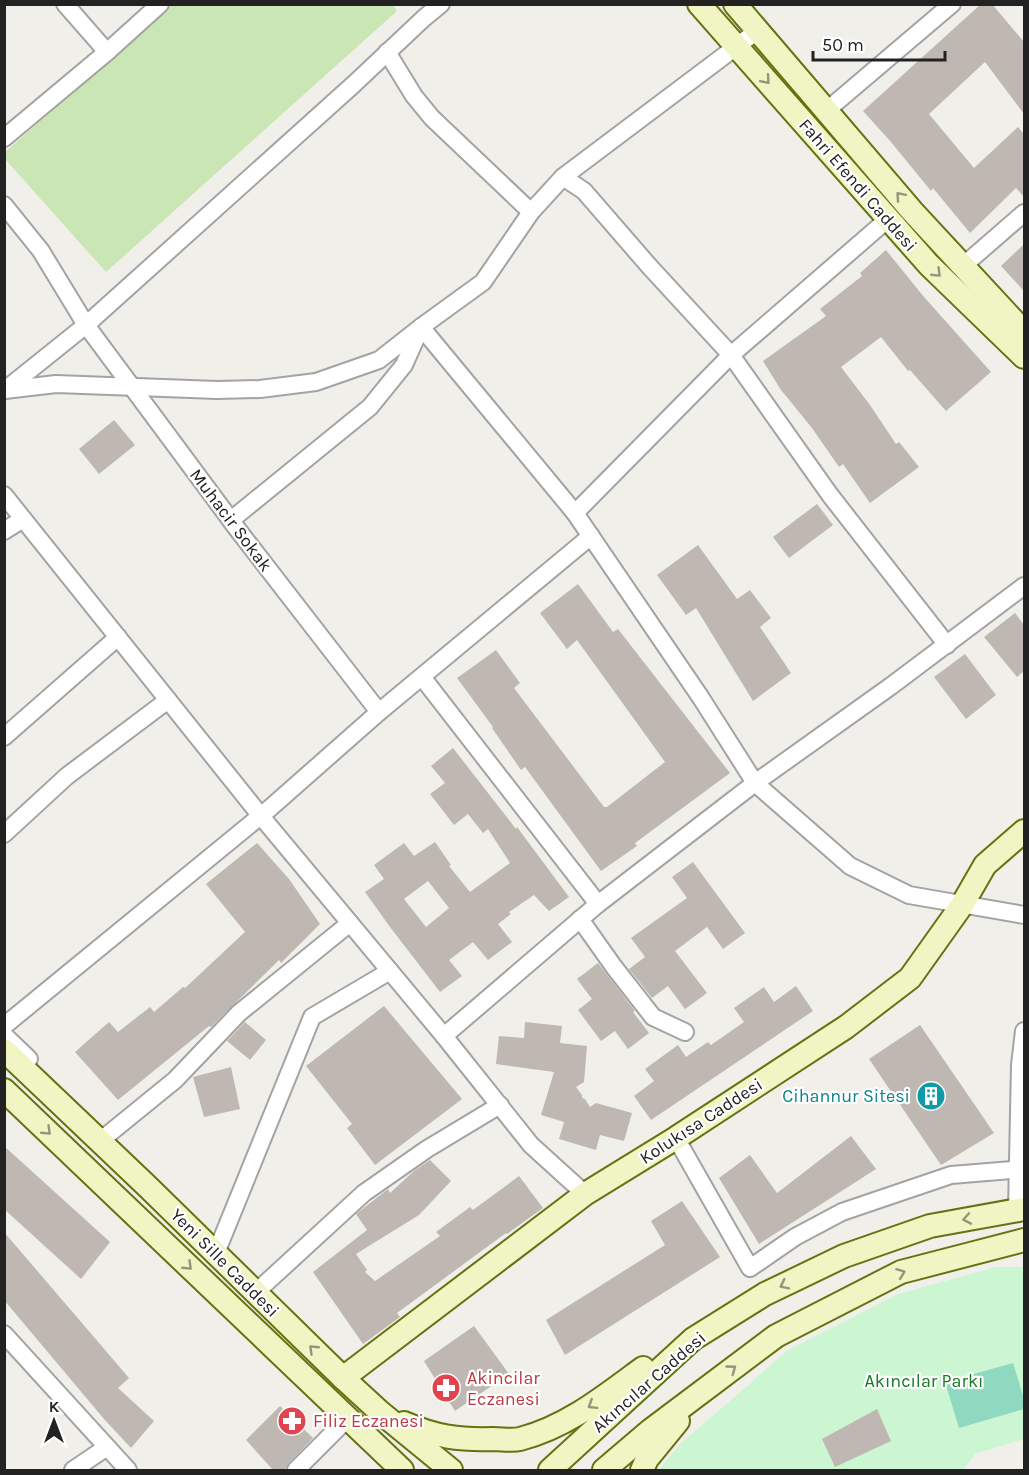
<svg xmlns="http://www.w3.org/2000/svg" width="1029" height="1475" font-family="Karla,sans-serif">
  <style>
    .grass { fill: #cae6b4 }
    .park { fill: #ccf6d2 }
    .pitch { fill: #8fd9c1 }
    .building { fill: #bfb8b2; fill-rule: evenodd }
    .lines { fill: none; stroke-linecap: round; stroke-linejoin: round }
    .street-casing { stroke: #a3a3a3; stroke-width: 20 }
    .secondary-casing { stroke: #62730f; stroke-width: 26 }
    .street { stroke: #fff; stroke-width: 16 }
    .secondary { stroke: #f0f5c3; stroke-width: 22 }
    .oneway { stroke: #93967b }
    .labels { text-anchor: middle; stroke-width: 4.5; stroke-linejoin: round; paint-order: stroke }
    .street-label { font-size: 18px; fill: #222; stroke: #fff }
    .culture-label { font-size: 18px; fill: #0d838f; stroke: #fff; text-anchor: end }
    .health-label { font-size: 18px; fill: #be3a42; stroke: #fff; text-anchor: start }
    .park-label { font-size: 18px; fill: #167a24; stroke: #fff }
  </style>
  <rect width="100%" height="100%" fill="#f1efe9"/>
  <path class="grass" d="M392,4L397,11L106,272L5,159L4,153L171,5Z"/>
  <path class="park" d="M996,1267H1024V1439L975,1454L963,1470H659L682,1442L744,1389L786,1351L898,1294Z"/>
  <path class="pitch" d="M1013,1363L1024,1399V1409L959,1428L945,1382Z"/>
  <g class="building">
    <path d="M981,4H992L1024,42V114L985,62L929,114L974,168L1018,127L1024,134V197L1016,188L970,233L933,188L931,191L891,142L863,111Z"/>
    <path d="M1024,244V291L1001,266Z"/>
    <path d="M886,250L924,297L991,372L946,411L910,370L908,371L881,337L841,367L870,405L896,444L899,442L919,467L870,503L843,464L839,467L812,428L781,390L763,361L826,316L820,309L862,276L860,273Z"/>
    <path d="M114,420L135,445L99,474L79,449Z"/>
    <path d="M817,504L833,525L789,558L773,537Z"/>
    <path d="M698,545L737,599L750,590L771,618L760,627L791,673L753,701L696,608L686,615L657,575Z"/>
    <path d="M578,584L613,632L618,629L730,773L635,843L637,846L601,871L525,767L521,770L492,728L493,727L457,678L496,650L520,683L514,688L604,807H607L665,762L577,640L567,649L540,613Z"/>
    <path d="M1015,613L1024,625V671L1017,677L984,637Z"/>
    <path d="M965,654L996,695L966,719L934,677Z"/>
    <path d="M453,748L516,829L517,827L569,897L549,911L534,895L509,912L511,914L498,924L512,942L488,960L473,942L449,960L462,976L440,992L390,927L365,892L384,879L374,865L404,843L414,856L435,842L451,865L449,866L470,892L510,863L488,829L483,833L468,814L454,825L430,794L445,783L431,766ZM428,881L449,908L426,927L404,899Z"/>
    <path d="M257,843L289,879L320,924L281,963L279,960L211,1027L209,1026L118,1100L75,1052L109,1022L118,1032L150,1007L154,1012L183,987L185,988L245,932L206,884Z"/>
    <path d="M693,862L745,933L723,949L707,927L675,951L707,993L685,1009L668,986L652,998L629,969L645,957L631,938L687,898L672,877Z"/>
    <path d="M598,963L635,1011L633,1012L649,1033L628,1049L615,1031L601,1041L578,1010L592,999L577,979Z"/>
    <path d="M796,986L813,1011L651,1120L634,1096L654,1081L645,1069L678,1045L686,1057L708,1042L711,1045L744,1022L734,1008L764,987L774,1002Z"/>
    <path d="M384,1006L462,1099L375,1165L347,1128L352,1124L306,1066Z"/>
    <path d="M245,1022L266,1040L250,1060L227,1041Z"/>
    <path d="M525,1022L562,1026L560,1043L587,1046L584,1082L576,1087L582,1095V1098L585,1099L590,1107L596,1103L632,1113L624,1141L600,1135L596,1150L559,1139L564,1122L541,1115L554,1072L496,1064L499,1036L524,1038Z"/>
    <path d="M920,1025L994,1133L941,1165L869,1059Z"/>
    <path d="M231,1067L240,1109L204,1117L193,1077Z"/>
    <path d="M851,1136L876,1169L759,1244L719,1178L750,1155L777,1193Z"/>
    <path d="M4,1146L110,1242L81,1279L4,1209Z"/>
    <path d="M430,1160L451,1181L419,1215L356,1254L367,1270L365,1272L375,1281L440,1236L436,1232L470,1207L473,1210L519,1176L543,1208L507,1234L506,1233L397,1313L400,1317L363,1344L313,1272L367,1230L356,1214L388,1189L390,1193L415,1170Z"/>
    <path d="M682,1201L720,1257L565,1355L546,1320L665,1245L651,1221Z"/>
    <path d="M4,1232L129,1378L118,1388L154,1421L131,1448L104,1419L4,1300Z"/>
    <path d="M474,1326L509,1374L455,1411L424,1361Z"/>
    <path d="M280,1406L313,1438L289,1463L285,1470H273L246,1440Z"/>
    <path d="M877,1409L891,1441L835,1467L822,1439Z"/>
  </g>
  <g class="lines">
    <g class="street-casing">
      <g id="street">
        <path d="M65,4L107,52"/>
        <path d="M387,52L414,96L432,118L531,212"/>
        <path d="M826,111L952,4"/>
        <path d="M4,138L107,52L160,4"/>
        <path d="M563,177L584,191L649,266L731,355L830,495L947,645"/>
        <path d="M4,205L41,251L86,325L238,530L379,712"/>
        <path d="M963,266L1024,213"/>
        <path d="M5,390L56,384L217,390L260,389L316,382L379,360L421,327L575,513L701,698L755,783L850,866L909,895L1024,915"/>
        <path d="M5,390L86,325L354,84L424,18L441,4"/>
        <path d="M4,495L260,815L444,1036L531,1145L585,1194"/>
        <path d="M575,513L731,355L888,219"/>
        <path d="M231,520L370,407L404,365L421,327L483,282L531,212L563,177L757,31"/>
        <path d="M4,531L23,519"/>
        <path d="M422,677L598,904"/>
        <path d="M4,737L118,637"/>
        <path d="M4,834L67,776L168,700"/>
        <path d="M580,919L614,967L653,1017L685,1032"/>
        <path d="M4,1026L269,809L379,712L591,536"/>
        <path d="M4,1035L29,1059"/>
        <path d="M444,1036L598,904L755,783L891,686L1024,586"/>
        <path d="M676,1138L750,1268L795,1237L842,1212L951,1175L1024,1169"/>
        <path d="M100,1141L175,1080L239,1013L350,923"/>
        <path d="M1017,1210L1020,1065L1024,1031"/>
        <path d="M216,1253L312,1017L390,971"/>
        <path d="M255,1293L364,1193L427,1149L500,1105"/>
        <path d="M4,1334L128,1470"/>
        <path d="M73,1470L107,1447"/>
        <path d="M296,1470L347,1419"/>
      </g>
    </g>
    <g class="secondary-casing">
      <g id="secondary">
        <path d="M699,4L929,265L1024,357"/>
        <path d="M735,4L912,211L1024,332"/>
        <path d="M4,1050L148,1187L343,1378L380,1412L451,1470"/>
        <path d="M4,1090L402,1470"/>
        <path d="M343,1378L585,1194L676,1138L846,1027L910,978L962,905L985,865L1024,831"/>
        <path d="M404,1423C436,1437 459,1440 493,1439C502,1439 512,1441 520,1439C567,1427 605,1396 643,1368"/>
        <path d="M550,1470L693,1339L765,1294L844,1256L930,1226L1024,1209"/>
        <path d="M604,1470L651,1430L776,1336L901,1272L1024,1240"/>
        <path d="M642,1470L647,1459L678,1421"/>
      </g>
    </g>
    <use href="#street" class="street"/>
    <use href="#secondary" class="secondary"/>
  </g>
  <defs><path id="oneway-chevron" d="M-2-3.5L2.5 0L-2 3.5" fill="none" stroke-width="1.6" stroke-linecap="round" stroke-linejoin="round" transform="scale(1.5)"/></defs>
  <g class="oneway">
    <use href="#oneway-chevron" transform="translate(766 80) rotate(49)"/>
    <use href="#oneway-chevron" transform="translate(900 196) rotate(-131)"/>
    <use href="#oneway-chevron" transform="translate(937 273) rotate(44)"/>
    <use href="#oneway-chevron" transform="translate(47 1131) rotate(44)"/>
    <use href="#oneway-chevron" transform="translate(967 1219) rotate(170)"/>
    <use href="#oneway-chevron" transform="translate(188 1266) rotate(44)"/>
    <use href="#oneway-chevron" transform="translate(901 1273) rotate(-21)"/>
    <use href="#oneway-chevron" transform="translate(784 1285) rotate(154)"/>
    <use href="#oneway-chevron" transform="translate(313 1349) rotate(-136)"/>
    <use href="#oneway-chevron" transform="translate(732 1369) rotate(-36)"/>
    <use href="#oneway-chevron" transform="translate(592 1405) rotate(148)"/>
  </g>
  <defs>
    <g id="building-disc" transform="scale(1.5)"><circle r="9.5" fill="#0f9aa8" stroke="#fff"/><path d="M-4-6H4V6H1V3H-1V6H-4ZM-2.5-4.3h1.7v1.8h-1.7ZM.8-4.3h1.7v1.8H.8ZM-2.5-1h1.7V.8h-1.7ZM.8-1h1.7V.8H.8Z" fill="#fff"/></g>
    <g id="pharmacy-disc" transform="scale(1.5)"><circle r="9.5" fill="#e0444e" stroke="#fff"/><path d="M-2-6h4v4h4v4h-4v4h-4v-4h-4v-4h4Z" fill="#fff"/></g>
  </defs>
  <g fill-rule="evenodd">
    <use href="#building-disc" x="931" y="1096"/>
    <use href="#pharmacy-disc" x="446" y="1388"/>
    <use href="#pharmacy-disc" x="292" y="1421"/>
  </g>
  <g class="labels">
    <g class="street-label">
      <text transform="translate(858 185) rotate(49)" y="6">Fahri Efendi Caddesi</text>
      <text transform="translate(231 520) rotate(53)" y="6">Muhacir Sokak</text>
      <text transform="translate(701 1121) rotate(-33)" y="6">Kolukısa Caddesi</text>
      <text transform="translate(225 1263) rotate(45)" y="6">Yeni Sille Caddesi</text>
      <text transform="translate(649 1382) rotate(-41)" y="6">Akıncılar Caddesi</text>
    </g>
    <g class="culture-label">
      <text x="910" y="1102">Cihannur Sitesi</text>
    </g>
    <g class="health-label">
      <text x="467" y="1384">Akincilar<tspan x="467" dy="21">Eczanesi</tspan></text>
      <text x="313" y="1427">Filiz Eczanesi</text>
    </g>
    <g class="park-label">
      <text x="924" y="1387">Akıncılar Parkı</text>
    </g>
  </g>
  <rect width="1029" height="1475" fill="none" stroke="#222222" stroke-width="12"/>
  <g transform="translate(54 1421)" stroke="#ffffff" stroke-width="4.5" paint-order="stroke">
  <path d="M0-4.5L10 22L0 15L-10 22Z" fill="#222222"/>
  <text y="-9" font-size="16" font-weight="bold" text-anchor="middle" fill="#222222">K</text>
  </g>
  <path d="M813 51v9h132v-9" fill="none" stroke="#222222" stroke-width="3"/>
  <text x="822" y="51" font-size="18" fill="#222222" stroke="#ffffff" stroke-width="4.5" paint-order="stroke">50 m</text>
</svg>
